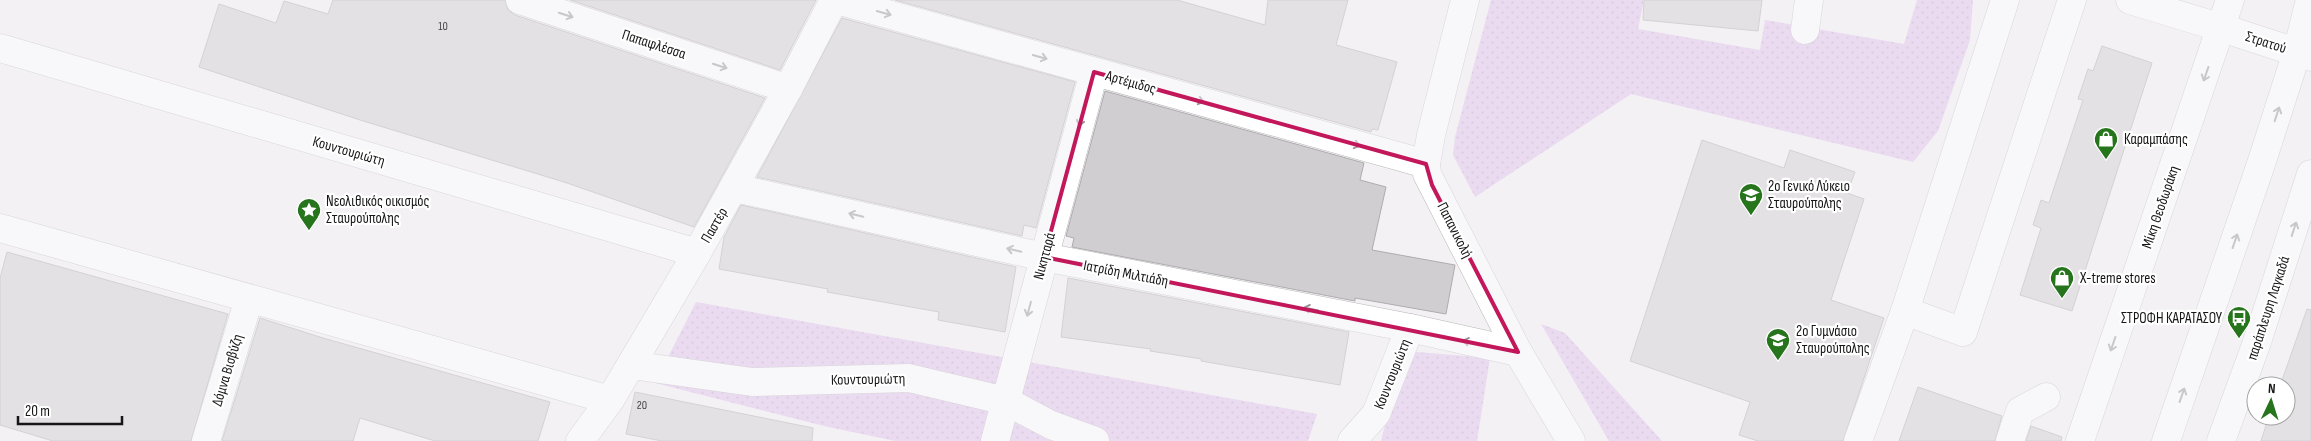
<svg xmlns="http://www.w3.org/2000/svg" width="2311" height="441" font-family="'Sofia Sans Condensed',sans-serif">
  <style>
    .grass { fill: url(#grass-dots) }
    .building { fill: #d0ced1; stroke: #aeacae }
    .lines { fill: none; stroke-linecap: round; stroke-linejoin: round }
    .minor-casing { stroke: #b9b7b9; stroke-width: 29 }
    .major-casing { stroke: #b9b7b9; stroke-width: 29 }
    .highway-casing { stroke: #b9b7b9; stroke-width: 29 }
    .minor { stroke: #fff; stroke-width: 28 }
    .major { stroke: #fff; stroke-width: 28 }
    .highway { stroke: #fff; stroke-width: 28 }
    .oneway { stroke: #969697 }
    .marked { fill: none; stroke: #c2185b; stroke-width: 4; stroke-linejoin: round }
    .labels { text-anchor: middle; stroke-width: 4.5; stroke-linejoin: round; paint-order: stroke }
    .number-label { font-size: 12px; fill: #444446 }
    .street-label { font-size: 15px; fill: #161617; stroke: #fff }
    .poi-label { font-size: 15px; fill: #161617; stroke: #fff; text-anchor: start }
  </style>
  <defs>
    <pattern id="grass-dots" width="8" height="8" patternUnits="userSpaceOnUse" patternTransform="scale(1.25)"><rect width="8" height="8" fill="#e0c0eb"/><path d="M2 2h.1M6 6h.1" fill="none" stroke="#bfa4c9" stroke-width="1.8" stroke-linecap="round"/></pattern>
  </defs>
  <rect width="100%" height="100%" fill="#f3f1f4"/>
  <g class="grass">
    <path d="M1491,0H1644L1638,29L1760,50L1765,20L1904,44L1917,0H1973L1970,40L1938,131L1913,162L1631,94L1475,197L1453,155L1455,137Z"/>
    <path d="M696,302L1317,414L1308,441H895L824,426L655,383Z"/>
    <path d="M1541,324L1565,333L1662,441H1609Z"/>
    <path d="M1404,351L1490,358L1477,441H1381Z"/>
  </g>
  <g class="building">
    <path d="M333,0H505L508,10L515,15L765,98L694,227L564,182L360,120L199,67L219,4L276,23L284,1L328,14Z"/>
    <path d="M570,0H816L780,70Z"/>
    <path d="M895,0H1177L1265,25L1268,0H1348L1336,45L1397,62L1378,130L1372,129L1371,132Z"/>
    <path d="M1644,0H1762L1758,31L1643,20Z"/>
    <path d="M842,18L1075,82L1036,228L1024,225L1022,236L757,177Z"/>
    <path d="M2102,46L2152,63L2072,311L2020,295L2041,228L2033,225L2041,200L2049,203L2083,100L2078,99L2088,69L2093,71Z"/>
    <path d="M1105,91L1364,163L1360,180L1386,187L1372,250L1455,265L1446,314L1355,298V301L1072,247L1074,238L1066,236Z"/>
    <path d="M1702,140L1784,168L1790,150L1855,172L1847,193L1864,199L1831,300L1884,318L1843,441H1758L1739,435L1750,402L1630,361Z"/>
    <path d="M741,205L1016,267L1005,332L938,320L939,312L827,292L828,289L719,269L724,237Z"/>
    <path d="M7,252L228,314L191,441H53L0,425V278Z"/>
    <path d="M1068,278L1349,332L1340,385L1201,361L1202,359L1150,351L1151,349L1061,337Z"/>
    <path d="M2307,309L2311,310V441H2261L2269,416H2286V386H2280Z"/>
    <path d="M260,318L323,338L550,402L538,441H435L360,418L353,441H222Z"/>
    <path d="M1918,387L2002,416L1995,441H1899Z"/>
    <path d="M635,392L813,428L812,441H662L626,434Z"/>
    <path d="M2031,426L2062,437L2061,441H2026Z"/>
  </g>
  <g class="lines">
    <g class="minor-casing">
      <g id="minor">
        <path d="M520,0L788,89"/>
        <path d="M837,0L1426,164"/>
        <path d="M1465,0L1431,135L1426,164L1427,174L1518,352L1571,441"/>
        <path d="M2130,0L2222,28"/>
        <path d="M1805,30L1809,0"/>
        <path d="M0,48L697,253"/>
        <path d="M735,188L1044,257L1410,328L1518,352"/>
        <path d="M0,228L610,400"/>
        <path d="M1905,311L1963,332L2072,0"/>
        <path d="M631,365L752,382L909,378L1006,401L1051,425L1095,441"/>
        <path d="M206,441L249,299"/>
        <path d="M580,441L610,400L697,253L788,89L834,0"/>
        <path d="M995,441L1094,72"/>
        <path d="M1352,441L1376,414L1410,328"/>
        <path d="M1858,441L1905,311L2005,0"/>
        <path d="M2010,441L2020,411L2046,397"/>
        <path d="M2221,441L2257,342L2311,174"/>
      </g>
    </g>
    <g class="major-casing">
      <path id="major" d="M2222,28L2311,57"/>
    </g>
    <g class="highway-casing">
      <g id="highway">
        <path d="M2080,441L2230,0"/>
        <path d="M2166,441L2262,161L2297,52L2310,0"/>
      </g>
    </g>
    <use href="#minor" class="minor"/>
    <use href="#major" class="major"/>
    <use href="#highway" class="highway"/>
  </g>
  <defs><path id="oneway-shaft" d="M-6 0H5M1.5-3L5.5 0L1.5 3" fill="none" stroke-width="1.6" stroke-linecap="round" stroke-linejoin="round" transform="scale(1.25)"/></defs>
  <g class="oneway">
    <use href="#oneway-shaft" transform="translate(884 13) rotate(16)"/>
    <use href="#oneway-shaft" transform="translate(566 15) rotate(18)"/>
    <use href="#oneway-shaft" transform="translate(1040 57) rotate(16)"/>
    <use href="#oneway-shaft" transform="translate(720 66) rotate(18)"/>
    <use href="#oneway-shaft" transform="translate(2206 74) rotate(109)"/>
    <use href="#oneway-shaft" transform="translate(1197 100) rotate(16)"/>
    <use href="#oneway-shaft" transform="translate(2277 114) rotate(-72)"/>
    <use href="#oneway-shaft" transform="translate(1081 119) rotate(105)"/>
    <use href="#oneway-shaft" transform="translate(1353 144) rotate(16)"/>
    <use href="#oneway-shaft" transform="translate(856 215) rotate(-167)"/>
    <use href="#oneway-shaft" transform="translate(2294 229) rotate(-72)"/>
    <use href="#oneway-shaft" transform="translate(2235 241) rotate(-71)"/>
    <use href="#oneway-shaft" transform="translate(1014 250) rotate(-167)"/>
    <use href="#oneway-shaft" transform="translate(1029 309) rotate(105)"/>
    <use href="#oneway-shaft" transform="translate(1311 309) rotate(-169)"/>
    <use href="#oneway-shaft" transform="translate(1470 342) rotate(-168)"/>
    <use href="#oneway-shaft" transform="translate(2113 344) rotate(109)"/>
    <use href="#oneway-shaft" transform="translate(2182 395) rotate(-71)"/>
  </g>
  <path d="M0 0H2311V441H0ZM1094,72L1426,164L1432,185L1518,352L1044,257Z" fill="#f3f1f4" fill-opacity=".55" fill-rule="evenodd"/>
  <path class="marked" d="M1094,72L1426,164L1432,185L1518,352L1044,257Z"/>
  <defs>
    <g id="shop-pin" transform="scale(1.25)"><path d="M0 17L-7.5 6A9.5 9.5 0 1 1 7.5 6Z" fill="#26741c" stroke="#fff"/><path d="M-5-2.5h2.3a2.7 3.5 0 0 1 5.4 0H5L5.5 6h-11ZM-1.5-2.5h3a1.5 2.3 0 0 0-3 0Z" fill="#fff"/></g>
    <g id="school-pin" transform="scale(1.25)"><path d="M0 17L-7.5 6A9.5 9.5 0 1 1 7.5 6Z" fill="#26741c" stroke="#fff"/><path d="M0-5L7-2L0 1L-7-2ZM-4 1L0 2.5L4 1V4Q0 6-4 4Z" fill="#fff"/></g>
    <g id="sight-pin" transform="scale(1.25)"><path d="M0 17L-7.5 6A9.5 9.5 0 1 1 7.5 6Z" fill="#26741c" stroke="#fff"/><path d="M0-6L1.8-2.2L6-1.7L2.9 1.2L3.7 5.4L0 3.3L-3.7 5.4L-2.9 1.2L-6-1.7L-1.8-2.2Z" fill="#fff"/></g>
    <g id="bus-pin" transform="scale(1.25)"><path d="M0 17L-7.5 6A9.5 9.5 0 1 1 7.5 6Z" fill="#26741c" stroke="#fff"/><path d="M-5-6H5V4H4V6H2V4H-2V6H-4V4H-5ZM-3.5-4V0h7V-4ZM-3.5 1.2v1.5H-2V1.2ZM2 1.2v1.5H3.5V1.2Z" fill="#fff"/></g>
  </defs>
  <g fill-rule="evenodd">
    <use href="#shop-pin" x="2106" y="139"/>
    <use href="#school-pin" x="1751" y="195"/>
    <use href="#sight-pin" x="309" y="210"/>
    <use href="#shop-pin" x="2062" y="278"/>
    <use href="#bus-pin" x="2239" y="318"/>
    <use href="#school-pin" x="1778" y="340"/>
  </g>
  <g class="labels">
    <g class="number-label">
      <text x="443" y="30">10</text>
      <text x="642" y="409">20</text>
    </g>
    <g class="street-label">
      <text transform="translate(2266 42) rotate(18)" y="5">Στρατού</text>
      <text transform="translate(654 44) rotate(18)" y="5">Παπαφλέσσα</text>
      <text transform="translate(1131 82) rotate(16)" y="5">Αρτέμιδος</text>
      <text transform="translate(349 151) rotate(16)" y="5">Κουντουριώτη</text>
      <text transform="translate(2160 207) rotate(-71)" y="5">Μίκη Θεοδωράκη</text>
      <text transform="translate(714 225) rotate(-60)" y="5">Παστέρ</text>
      <text transform="translate(1455 230) rotate(63)" y="5">Παπανικολή</text>
      <text transform="translate(1044 256) rotate(-75)" y="5">Νικηταρά</text>
      <text transform="translate(1126 273) rotate(11)" y="5">Ιατρίδη Μιλτιάδη</text>
      <text transform="translate(2268 308) rotate(-72)" y="5">παράπλευρη Λαγκαδά</text>
      <text transform="translate(227 370) rotate(-73)" y="5">Δόμνα Βισβύζη</text>
      <text transform="translate(1392 374) rotate(-68)" y="5">Κουντουριώτη</text>
      <text transform="translate(868 379) rotate(-1)" y="5">Κουντουριώτη</text>
    </g>
    <g class="poi-label">
      <text x="2124" y="144">Καραμπάσης</text>
      <text x="1768" y="191">2ο Γενικό Λύκειο<tspan x="1768" dy="17">Σταυρούπολης</tspan></text>
      <text x="326" y="206">Νεολιθικός οικισμός<tspan x="326" dy="17">Σταυρούπολης</tspan></text>
      <text x="2080" y="283">X-treme stores</text>
      <text x="2222" y="323" text-anchor="end">ΣΤΡΟΦΗ ΚΑΡΑΤΑΣΟΥ</text>
      <text x="1796" y="336">2ο Γυμνάσιο<tspan x="1796" dy="17">Σταυρούπολης</tspan></text>
    </g>
  </g>
  <g transform="translate(2271 401) rotate(4)"><circle r="24" fill="#ffffff" stroke="#a2a2a2"/>
  <path d="M0-4L9 19L0 12L-9 19Z" fill="#26741c"/>
  <text y="-8" font-size="14" font-weight="bold" text-anchor="middle" fill="#161617">N</text>
  </g>
  <path d="M18 416v8h104v-8" fill="none" stroke="#161617" stroke-width="2.5"/>
  <text x="25" y="416" font-size="15" fill="#161617" stroke="#ffffff" stroke-width="4" paint-order="stroke">20 m</text>
</svg>
